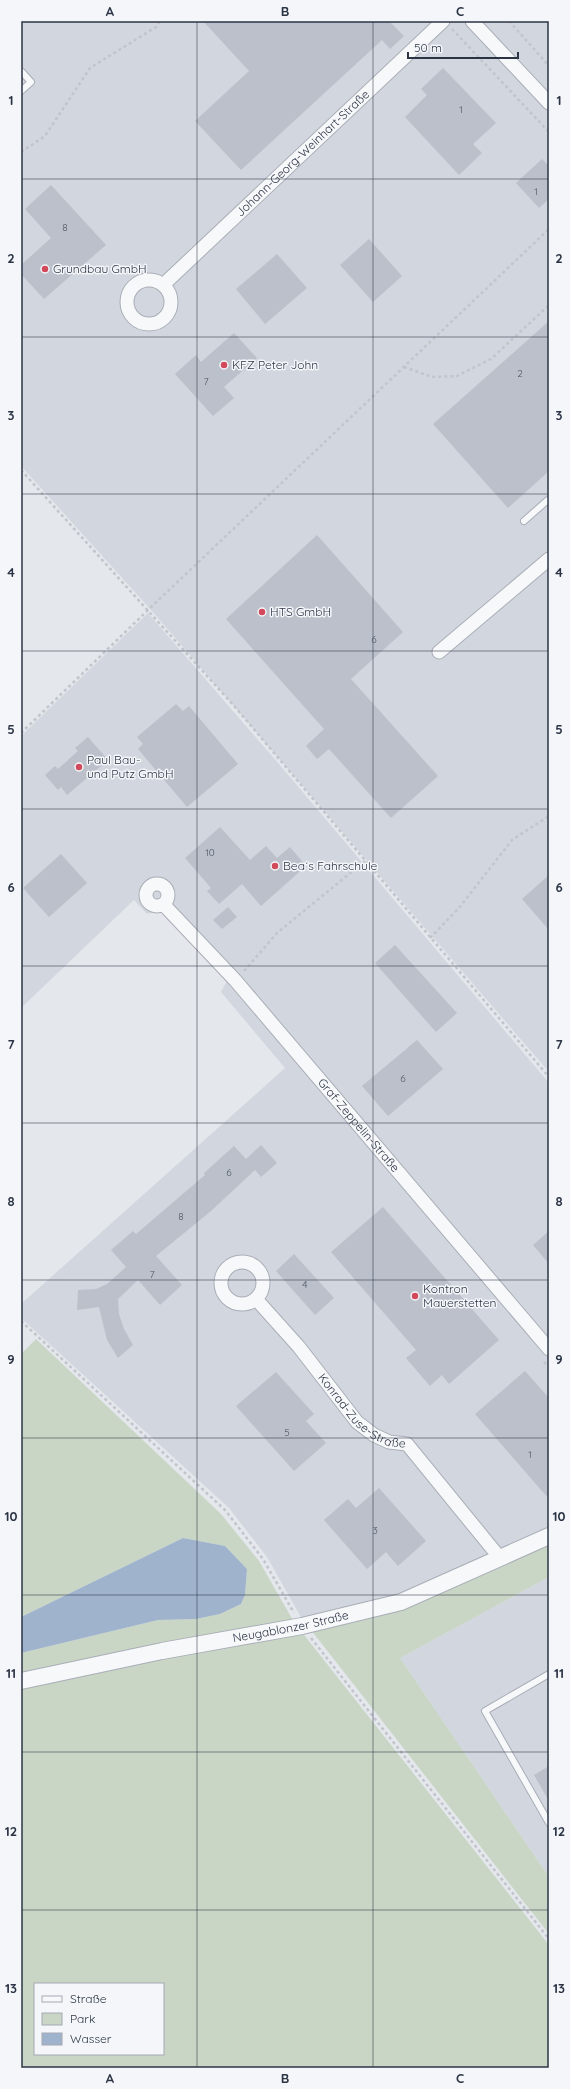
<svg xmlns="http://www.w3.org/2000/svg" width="570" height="2089" font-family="Quicksand,sans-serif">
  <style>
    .built { fill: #d2d6de }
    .green { fill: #c9d6c5; fill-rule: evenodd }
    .water { fill: #9fb4cc }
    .building { fill: #bbc0ca }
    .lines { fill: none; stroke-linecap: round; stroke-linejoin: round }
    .service-casing { stroke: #a9aeb7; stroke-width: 8 }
    .minor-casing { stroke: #a9aeb7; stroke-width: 15 }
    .tertiary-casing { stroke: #a9aeb7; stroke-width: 18 }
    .path { stroke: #c2c5cb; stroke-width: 2.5; stroke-dasharray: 3 3; stroke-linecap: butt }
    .service { stroke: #f7f8fa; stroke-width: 6 }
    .minor { stroke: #f7f8fa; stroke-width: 13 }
    .tertiary { stroke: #f7f8fa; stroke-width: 16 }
    .grid { fill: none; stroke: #2b3445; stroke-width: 1; stroke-opacity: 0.55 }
    .poi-dot { fill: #d1495b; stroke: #f4f6f9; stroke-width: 1.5 }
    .labels { text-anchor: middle; stroke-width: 3; stroke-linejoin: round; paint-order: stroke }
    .number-label { font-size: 10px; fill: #4f5766 }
    .street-label { font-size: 12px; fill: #2b3445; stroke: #f4f6f9 }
    .poi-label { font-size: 12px; fill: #2b3445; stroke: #f4f6f9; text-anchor: start }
    .neatline { fill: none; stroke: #2b3445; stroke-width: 1.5 }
    .grid-label { font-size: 13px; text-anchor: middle; font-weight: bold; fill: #2b3445 }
  </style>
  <rect width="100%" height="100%" fill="#e4e7ec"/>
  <g class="built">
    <path d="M21,21H549V1072L152,611L21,466Z"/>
    <path d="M148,613L279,764L549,1083V1528L397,1596L302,1619L267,1557L229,1508L21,1318V1304L285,1068L221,992L228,979L166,910L147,914L134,900L21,1008V736Z"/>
    <path d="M549,1577V1877L400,1658Z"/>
  </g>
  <g class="green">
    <path d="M36,1339L221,1514L259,1561L294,1622L21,1676V1653L158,1620L196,1619L220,1614L241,1604L245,1595L247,1569L225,1546L183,1538L21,1617V1354Z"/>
    <path d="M549,1545V1577L400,1658L549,1877V1934L311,1630L404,1606Z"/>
    <path d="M301,1631L549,1945V2068H21V1686ZM35,1984H163V2054H35Z"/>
  </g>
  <path class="water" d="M183,1538L225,1546L247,1569L245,1595L241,1604L220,1614L196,1619L158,1620L21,1653V1617Z"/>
  <g class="building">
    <path d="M203,21H389L404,36L390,49L382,40L241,170L195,121L249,71Z"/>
    <path d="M443,68L496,123L473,144L482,153L459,175L405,117L427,95L421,89Z"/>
    <path d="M542,159L549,166V199L539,208L516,183Z"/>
    <path d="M51,185L106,245L44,299L21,274V265L51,238L25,209Z"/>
    <path d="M369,239L402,276L373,302L340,265Z"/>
    <path d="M277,254L307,288L265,324L236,289Z"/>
    <path d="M549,321V471L508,508L433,424Z"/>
    <path d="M234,333L257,358L224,387L234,398L213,416L175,374L196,355L201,362Z"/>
    <path d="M317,535L403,632L351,679L438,776L391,818L329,749L317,759L306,746L324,729L226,619Z"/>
    <path d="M176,704L183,711L189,706L238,764L187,807L138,749L143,744L137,737Z"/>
    <path d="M88,737L108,760L67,795L61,787L58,790L45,775L55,766L58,769L78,751L75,748Z"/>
    <path d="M220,827L250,860L266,846L277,858L290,847L306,866L261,906L242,884L219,904L207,891L211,888L185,858Z"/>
    <path d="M61,854L87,883L49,917L23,888Z"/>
    <path d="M549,875V930L522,899Z"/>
    <path d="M228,907L237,917L222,929L213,920Z"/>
    <path d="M395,945L457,1013L436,1032L375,963Z"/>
    <path d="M417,1040L443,1069L388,1116L362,1086Z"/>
    <path d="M261,1145L277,1163L261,1177L255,1170L211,1211L156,1256L182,1285L160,1305L138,1280L118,1299L119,1314L124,1329L133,1345L118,1358L107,1340L99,1307L77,1310L78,1290L96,1289L107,1284L126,1267L111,1250L133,1231L136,1234L205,1175L204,1173L234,1146L246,1159Z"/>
    <path d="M383,1207L499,1340L449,1384L442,1375L430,1386L406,1358L416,1350L331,1252Z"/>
    <path d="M549,1231V1264L533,1245Z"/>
    <path d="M294,1254L334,1298L315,1315L276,1271Z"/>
    <path d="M525,1371L549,1398V1499L475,1414Z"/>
    <path d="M276,1372L314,1414L306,1421L326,1443L294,1471L236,1406Z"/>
    <path d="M379,1488L426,1541L398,1566L386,1552L367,1569L324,1520L348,1499L356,1508Z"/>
    <path d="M549,1766V1801L534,1775Z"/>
  </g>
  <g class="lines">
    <g class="service-casing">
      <g id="service">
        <path d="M21,71L31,82L21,91"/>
        <path d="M524,521L549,499"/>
        <path d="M549,1674L485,1711L549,1823"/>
      </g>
    </g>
    <g class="minor-casing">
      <g id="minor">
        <path d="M472,21L549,103"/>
        <circle cx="149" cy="302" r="22"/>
        <path id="s1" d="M163,285L443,21"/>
        <path d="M439,652L549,559"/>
        <circle cx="157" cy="895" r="11"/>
        <path id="s2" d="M164,905L235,980L549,1349"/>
        <circle cx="242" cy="1283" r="21"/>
        <path id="s3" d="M256,1299L299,1347L357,1422L374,1435L389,1442L407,1444L500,1558"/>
      </g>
    </g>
    <g class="tertiary-casing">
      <g id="tertiary">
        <path id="s4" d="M21,1681L162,1651L302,1626L401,1602L549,1536"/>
      </g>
    </g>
    <g class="path">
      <path d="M509,21L549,66"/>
      <path d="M452,29L549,132"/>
      <path d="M21,152L45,136L90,68L156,27L160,21"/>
      <path d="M404,367L432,377L457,376L491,359L549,305"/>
      <path d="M21,470L235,707L549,1077"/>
      <path d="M21,733L148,610L549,229"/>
      <path d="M430,938L459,908L512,840L549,816"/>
      <path d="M244,971L277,933L365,861"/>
      <path d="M21,1321L225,1510L263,1559L294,1613"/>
      <path d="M544,1362L549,1368"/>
      <path d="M311,1638L549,1939"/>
    </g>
    <use href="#service" class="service"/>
    <use href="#minor" class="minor"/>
    <use href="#tertiary" class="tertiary"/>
  </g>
  <path class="grid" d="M197,21V2068M373,21V2068M21,179H549M21,337H549M21,494H549M21,651H549M21,809H549M21,966H549M21,1123H549M21,1280H549M21,1438H549M21,1595H549M21,1752H549M21,1910H549"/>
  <g class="poi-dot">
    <circle cx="45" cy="269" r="4"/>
    <circle cx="224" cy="365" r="4"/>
    <circle cx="262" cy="612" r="4"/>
    <circle cx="79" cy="767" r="4"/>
    <circle cx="275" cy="866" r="4"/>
    <circle cx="415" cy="1296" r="4"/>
  </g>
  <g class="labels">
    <g class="number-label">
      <text x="461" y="113">1</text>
      <text x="536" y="195">1</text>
      <text x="65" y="231">8</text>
      <text x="520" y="377">2</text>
      <text x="206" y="385">7</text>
      <text x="374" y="643">6</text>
      <text x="210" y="856">10</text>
      <text x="403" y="1082">6</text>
      <text x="229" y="1176">6</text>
      <text x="181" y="1220">8</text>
      <text x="152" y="1278">7</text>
      <text x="305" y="1288">4</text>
      <text x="287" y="1436">5</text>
      <text x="530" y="1458">1</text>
      <text x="375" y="1534">3</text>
    </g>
    <g class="street-label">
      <text dy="4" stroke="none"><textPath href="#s1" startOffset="192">Johann-Georg-Weinhart-Straße</textPath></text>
      <text dy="4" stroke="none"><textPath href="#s2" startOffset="294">Graf-Zeppelin-Straße</textPath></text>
      <text dy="4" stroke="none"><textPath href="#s3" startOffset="157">Konrad-Zuse-Straße</textPath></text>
      <text dy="4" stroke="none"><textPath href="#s4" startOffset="275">Neugablonzer Straße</textPath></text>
    </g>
    <g class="poi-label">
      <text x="53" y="273">Grundbau GmbH</text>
      <text x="232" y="369">KFZ Peter John</text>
      <text x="270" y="616">HTS GmbH</text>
      <text x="87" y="764">Paul Bau-<tspan x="87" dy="14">und Putz GmbH</tspan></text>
      <text x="283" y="870">Bea´s Fahrschule</text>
      <text x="423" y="1293">Kontron<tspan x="423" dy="14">Mauerstetten</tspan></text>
    </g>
  </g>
  <rect width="570" height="2089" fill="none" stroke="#f4f6f9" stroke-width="44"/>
  <rect x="34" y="1983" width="130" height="72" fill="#f4f6f9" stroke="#a4a8b1"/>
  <rect x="42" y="1996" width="20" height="6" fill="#f7f8fa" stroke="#a4a8b1"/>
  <text x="70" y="2003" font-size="12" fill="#2b3445">Straße</text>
  <rect x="42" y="2013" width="20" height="12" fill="#c9d6c5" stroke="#a4a8b1"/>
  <text x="70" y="2023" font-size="12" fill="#2b3445">Park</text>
  <rect x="42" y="2033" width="20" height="12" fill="#9fb4cc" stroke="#a4a8b1"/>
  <text x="70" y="2043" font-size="12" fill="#2b3445">Wasser</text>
  <path d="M408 52v6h110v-6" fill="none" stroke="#2b3445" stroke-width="2"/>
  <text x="414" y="52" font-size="12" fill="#2b3445" stroke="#f4f6f9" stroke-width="3" paint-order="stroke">50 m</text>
  <rect x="22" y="22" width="526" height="2045" class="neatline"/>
  <g class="grid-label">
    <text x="110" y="16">A</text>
    <text x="285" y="16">B</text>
    <text x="460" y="16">C</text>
    <text x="11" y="105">1</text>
    <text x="559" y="105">1</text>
    <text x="11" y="263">2</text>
    <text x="559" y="263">2</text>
    <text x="11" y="420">3</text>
    <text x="559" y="420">3</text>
    <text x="11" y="577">4</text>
    <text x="559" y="577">4</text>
    <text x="11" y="734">5</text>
    <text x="559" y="734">5</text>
    <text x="11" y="892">6</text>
    <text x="559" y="892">6</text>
    <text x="11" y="1049">7</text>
    <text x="559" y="1049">7</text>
    <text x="11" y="1206">8</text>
    <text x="559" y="1206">8</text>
    <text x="11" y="1364">9</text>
    <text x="559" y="1364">9</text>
    <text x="11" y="1521">10</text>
    <text x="559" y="1521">10</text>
    <text x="11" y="1678">11</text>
    <text x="559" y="1678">11</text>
    <text x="11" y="1836">12</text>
    <text x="559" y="1836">12</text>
    <text x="11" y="1993">13</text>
    <text x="559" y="1993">13</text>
    <text x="110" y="2083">A</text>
    <text x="285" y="2083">B</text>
    <text x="460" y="2083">C</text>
  </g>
</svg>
